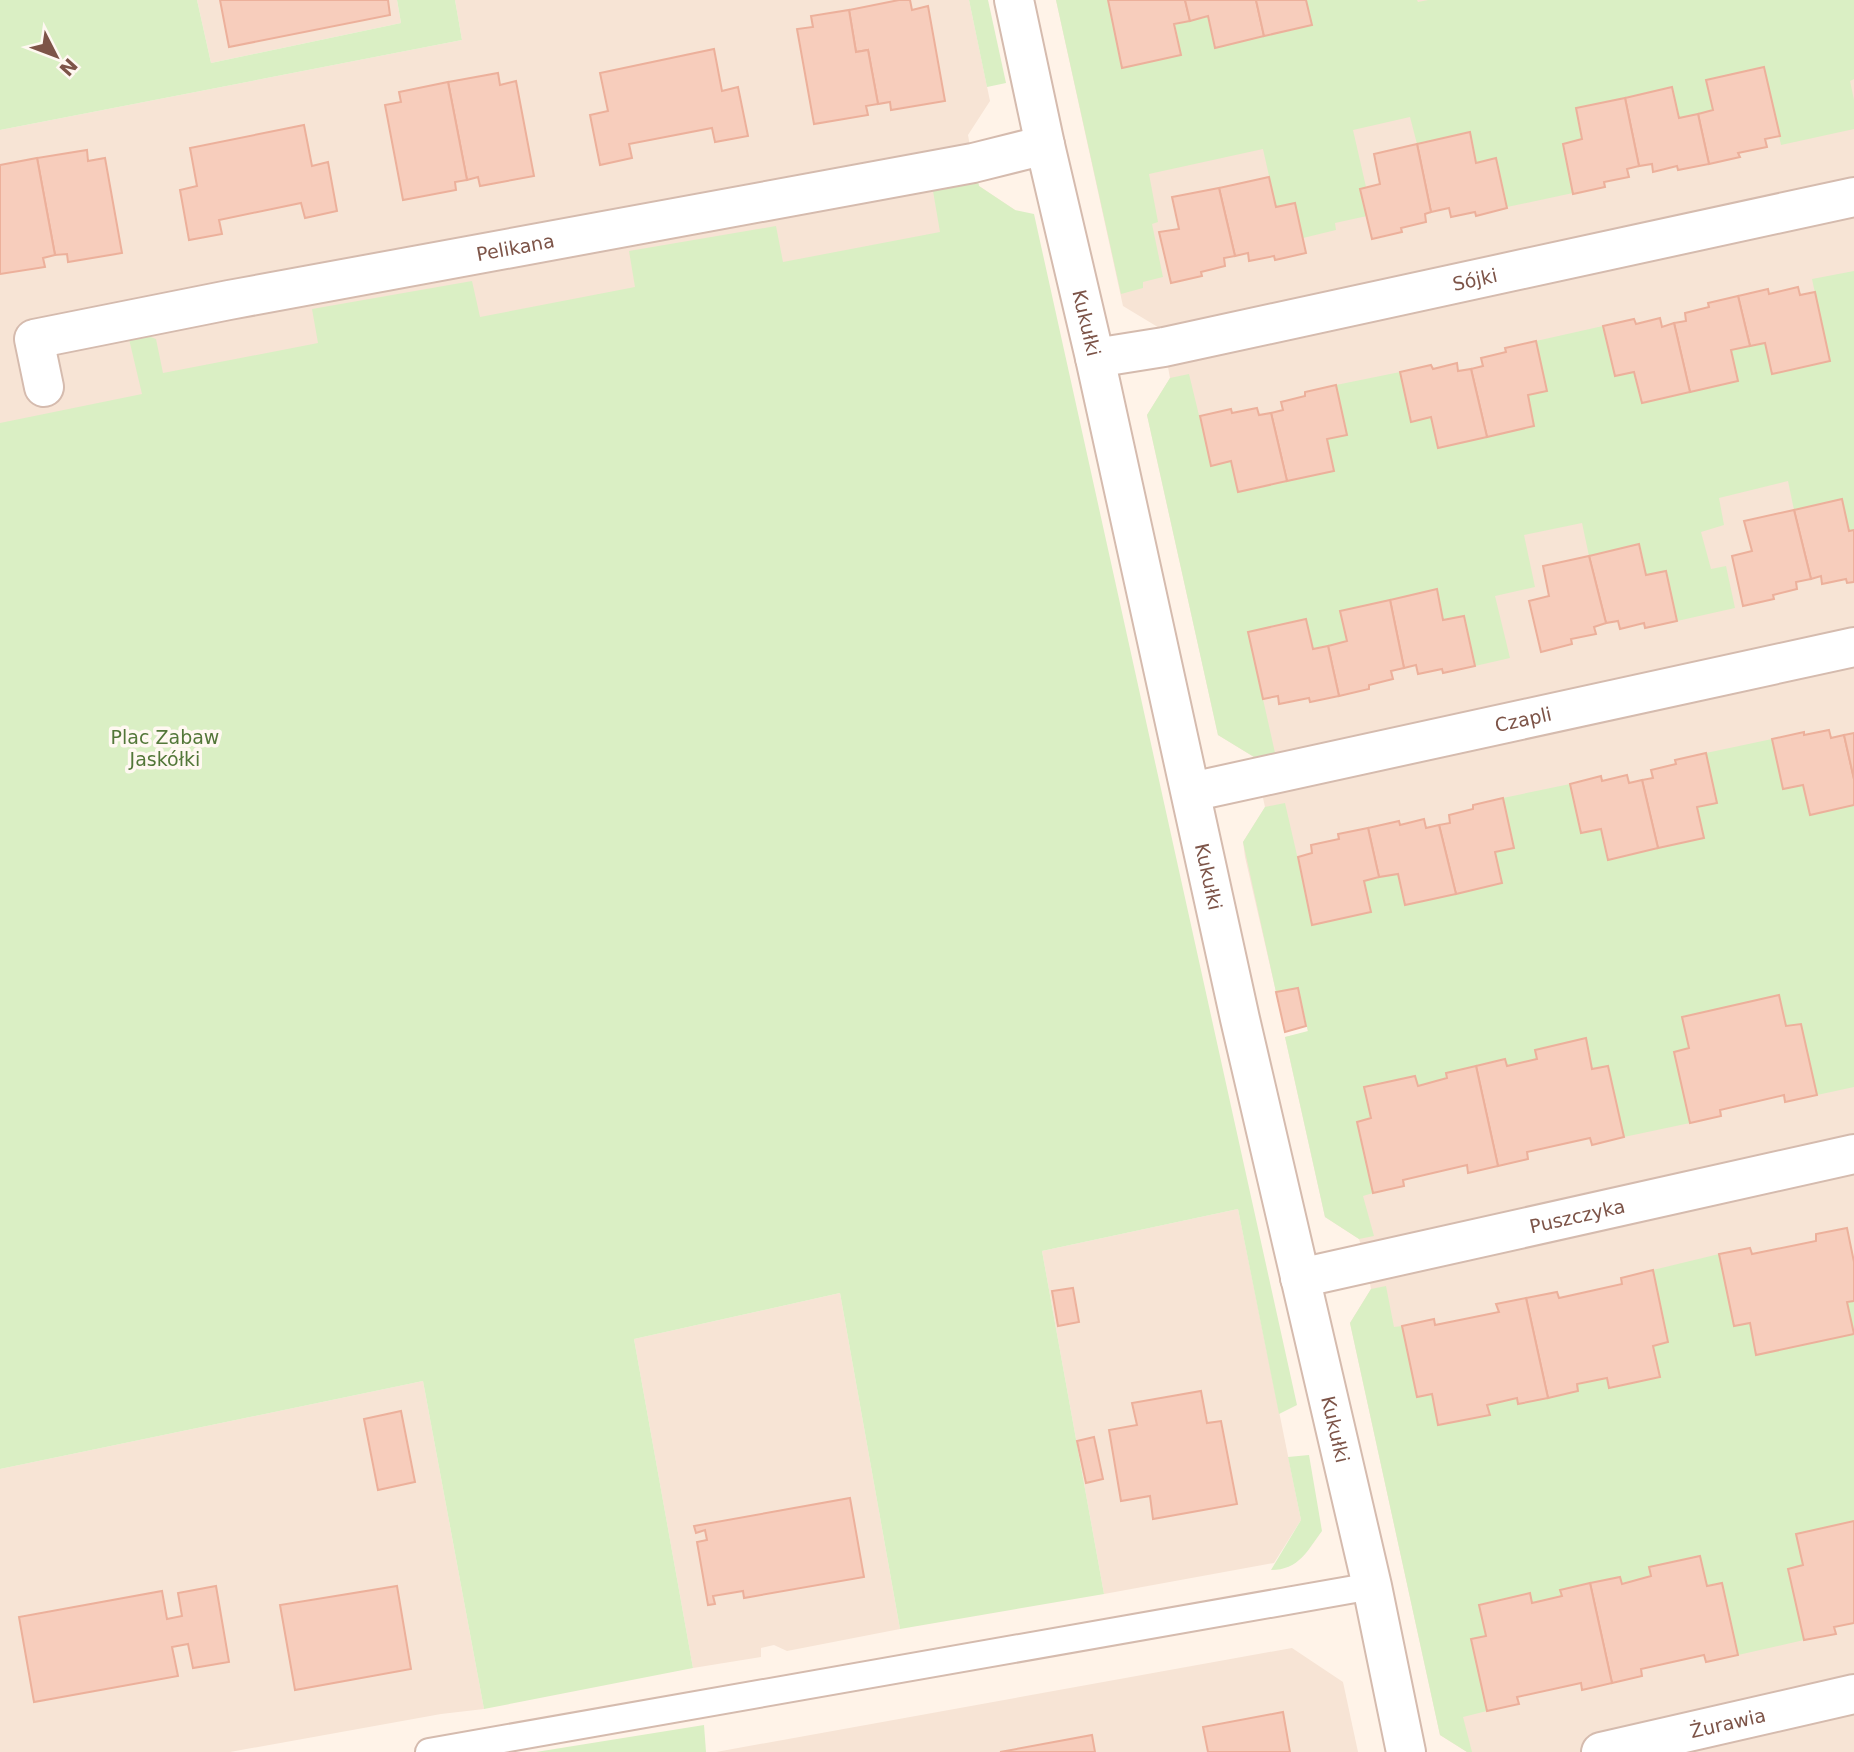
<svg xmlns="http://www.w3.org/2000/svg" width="1854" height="1752" font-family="'DejaVu Sans',sans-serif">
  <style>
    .residential { fill: #f7e4d5 }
    .green { fill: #daefc4 }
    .building { fill: #f7cdbc; stroke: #ecb09b; stroke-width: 2 }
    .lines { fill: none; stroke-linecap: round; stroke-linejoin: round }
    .service-casing { stroke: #d5bbae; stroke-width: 30 }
    .minor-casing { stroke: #d5bbae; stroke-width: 42 }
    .service { stroke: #fff; stroke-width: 26 }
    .minor { stroke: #fff; stroke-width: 38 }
    .labels { text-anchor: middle; stroke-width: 7; stroke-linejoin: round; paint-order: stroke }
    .street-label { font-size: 19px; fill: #7d5448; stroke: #fff8f1 }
    .park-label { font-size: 19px; fill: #537739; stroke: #fff8f1 }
  </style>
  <rect width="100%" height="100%" fill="#fff3e8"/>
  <g class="residential">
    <path d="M197,0H397L401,23L211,63Z"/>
    <path d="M455,0H969L990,101L968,135L973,163L979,186L1015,210L1027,267L0,454V130L462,40Z"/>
    <path d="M1056,0H1854V1752H1467L1440,1735L1350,1323L1371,1289L1366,1262L1359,1239L1325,1217L1285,1037L1308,1032L1298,988L1276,992L1245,857L1243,842L1265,807L1254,757L1218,735L1147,415L1170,378L1161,329L1123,306Z"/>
    <path d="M1238,1209L1301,1520L1274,1563L1104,1594L1042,1251Z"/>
    <path d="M840,1293L900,1629L787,1651L774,1645L761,1648V1657L693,1668L634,1339Z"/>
    <path d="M423,1381L484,1709L441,1714L230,1752H0V1469Z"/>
    <path d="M1292,1648L1343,1682L1358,1752H716Z"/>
  </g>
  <g class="green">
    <path d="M0,0H197L211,63L401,23L397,0H455L462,40L0,130Z"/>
    <path d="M969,0H988L1006,83L987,87Z"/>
    <path d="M1056,0H1108L1122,67L1181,55L1175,24L1208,16L1216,47L1311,25L1306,0H1417L1418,2L1428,0H1854V79L1850,81L1854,100V129L1781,145L1764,67L1707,80L1713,110L1679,118L1672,87L1576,108L1582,139L1563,144L1573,193L1507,207L1497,159L1476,163L1470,132L1417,144L1410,117L1353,130L1366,187L1360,189L1367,216L1335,223L1336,230L1303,238L1295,203L1276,207L1263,149L1149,174L1158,222L1152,224L1163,277L1143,282V288L1121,294Z"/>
    <path d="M978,182L979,186L1015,210L1034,214L1297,1405L1279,1414L1238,1209L1042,1251L1104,1594L900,1629L840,1293L634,1339L693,1668L484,1709L423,1381L0,1469V423L142,394L129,339L148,336L156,339L163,373L318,343L312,309L472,281L480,317L635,287L629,251L776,226L783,262L940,232L933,191Z"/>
    <path d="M1854,271V530L1849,531L1841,500L1794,510L1788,481L1719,498L1724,525L1701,532L1711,569L1726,566L1735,608L1677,621L1666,571L1646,575L1639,544L1589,556L1582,523L1524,535L1535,587L1495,596L1510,658L1475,666L1464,616L1443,620L1437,589L1341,611L1347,641L1313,649L1306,619L1248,632L1275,753L1254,757L1218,735L1147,415L1170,378L1189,374L1211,465L1231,461L1238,492L1334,471L1327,439L1347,435L1336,385L1400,372L1412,422L1431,417L1439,448L1534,426L1528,395L1547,390L1536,341L1603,326L1615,376L1634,372L1642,403L1737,381L1731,350L1765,343L1829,360L1812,279Z"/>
    <path d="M1772,739L1783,789L1803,785L1854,805V1087L1817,1095L1801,1024L1786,1026L1778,995L1682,1017L1689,1048L1674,1052L1690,1123L1624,1137L1608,1067L1592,1069L1586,1039L1536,1050L1537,1059L1507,1066L1505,1059L1446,1073L1447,1078L1418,1086L1415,1076L1365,1087L1371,1118L1357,1122L1373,1193L1363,1196L1374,1236L1359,1239L1325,1217L1285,1037L1308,1031L1298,988L1276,992L1243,842L1265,807L1285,803L1313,925L1371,912L1364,881L1398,874L1405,904L1495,852L1513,848L1503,798L1570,784L1581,833L1601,829L1608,860L1704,838L1697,807L1716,803L1706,753Z"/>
    <path d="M1719,1254L1734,1326L1750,1323L1757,1355L1853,1334L1847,1302L1854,1301V1521L1803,1565L1788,1570L1804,1640L1738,1655L1722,1584L1707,1586L1700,1556L1649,1567L1651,1576L1622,1583L1620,1577L1561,1590L1562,1596L1532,1603L1530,1594L1479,1604L1486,1636L1472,1639L1487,1711L1463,1717L1472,1752H1467L1440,1735L1350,1323L1371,1289L1386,1286L1394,1327L1402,1326L1417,1396L1432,1394L1439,1425L1489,1415L1487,1405L1517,1398L1519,1404L1578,1391L1577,1384L1607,1378L1609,1387L1659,1377L1653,1346L1668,1342L1653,1270Z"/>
    <path d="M1309,1455L1322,1531C1307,1551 1299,1570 1271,1570L1301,1520L1288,1457Z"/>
    <path d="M704,1725L706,1752H536Z"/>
  </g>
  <g class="building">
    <path d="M220,0H388L390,15L229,47Z"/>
    <path d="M899,0H910L912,10L928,6L945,101L891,110L890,102L878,104L868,50L856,52L849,10Z"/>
    <path d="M1108,0H1185L1190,21L1174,24L1181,55L1122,68Z"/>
    <path d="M1185,0H1256L1264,36L1215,48L1208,16L1190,21Z"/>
    <path d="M1256,0H1306L1312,25L1264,36Z"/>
    <path d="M849,10L856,52L868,50L878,104L866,106L868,115L814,124L797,29L813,27L811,16Z"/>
    <path d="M714,49L722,91L738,87L748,136L715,142L712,128L629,144L632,158L600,165L590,115L608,111L600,73Z"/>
    <path d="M1764,67L1780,136L1765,139L1767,147L1738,153L1740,157L1709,164L1698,114L1713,110L1706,80Z"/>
    <path d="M498,73L500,85L516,81L534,176L480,186L478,177L467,180L448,82Z"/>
    <path d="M448,82L467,180L455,182L456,190L403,200L385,105L401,102L399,92Z"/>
    <path d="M1672,87L1679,118L1698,114L1709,164L1678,170L1677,166L1653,172L1652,164L1639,166L1625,98Z"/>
    <path d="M1625,98L1639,166L1627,169L1629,177L1604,182L1605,187L1573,194L1563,144L1582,139L1576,108Z"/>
    <path d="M304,125L312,166L328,162L337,211L305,218L301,203L219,220L222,234L189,240L180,190L197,186L190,148Z"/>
    <path d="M1470,132L1476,163L1496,158L1507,208L1476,216L1475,212L1451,217L1449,208L1431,212L1417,144Z"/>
    <path d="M1417,144L1431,212L1425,214L1426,222L1401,228L1402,232L1372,239L1360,189L1380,184L1374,154Z"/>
    <path d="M87,150L88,161L105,158L122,253L68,262L67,254L55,255L37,158Z"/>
    <path d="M37,158L55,255L43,258L45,267L0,274V165Z"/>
    <path d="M1269,177L1276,207L1295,203L1306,253L1275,260L1274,256L1249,261L1248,253L1235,256L1219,188Z"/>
    <path d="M1219,188L1235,256L1224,258L1225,266L1201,272L1202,276L1171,283L1159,232L1179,229L1172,197Z"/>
    <path d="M1798,287L1800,295L1815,292L1830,361L1772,374L1765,343L1750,346L1738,296L1768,289L1769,294Z"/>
    <path d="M1738,296L1750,346L1731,350L1738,381L1690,392L1674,323L1686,321L1685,313L1709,307L1708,303Z"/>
    <path d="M1660,318L1662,327L1674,323L1690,392L1642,403L1634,372L1615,376L1603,326L1634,319L1636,324Z"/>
    <path d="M1536,341L1547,391L1528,395L1534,426L1487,437L1471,369L1483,366L1481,358L1506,352L1505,348Z"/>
    <path d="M1457,363L1458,371L1471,369L1487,437L1438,448L1431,417L1411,422L1400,372L1431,365L1433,369Z"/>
    <path d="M1336,385L1347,435L1327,439L1334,471L1287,481L1271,413L1283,410L1281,402L1305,396V392Z"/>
    <path d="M1257,408L1259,415L1271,413L1287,481L1238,492L1231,461L1211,466L1200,416L1231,409L1232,413Z"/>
    <path d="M1842,499L1849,531L1854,530V582L1847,583L1846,579L1822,584L1821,576L1811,579L1794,510Z"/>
    <path d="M1794,510L1811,579L1796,582L1797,589L1773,595L1774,599L1743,606L1732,556L1752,551L1744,521Z"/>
    <path d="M1639,544L1646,575L1666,571L1677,621L1645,628L1644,623L1620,629L1618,621L1606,623L1589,556Z"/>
    <path d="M1589,556L1606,623L1594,627L1596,634L1571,639L1572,644L1541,652L1529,601L1549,596L1543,566Z"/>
    <path d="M1437,589L1443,620L1464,616L1475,666L1443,673L1442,669L1418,674L1416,665L1404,668L1390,600Z"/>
    <path d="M1390,600L1404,668L1391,671L1393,679L1369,685V689L1339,696L1328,646L1347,641L1340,611Z"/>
    <path d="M1306,619L1313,649L1328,646L1339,696L1310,702L1309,698L1279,704L1278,696L1263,699L1248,632Z"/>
    <path d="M1829,730L1831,738L1844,735L1854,779V805L1810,815L1803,785L1783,789L1772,739L1804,732V735Z"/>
    <path d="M1854,733V779L1844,735Z"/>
    <path d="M1706,753L1717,803L1697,807L1704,838L1658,848L1642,780L1653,778L1651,770L1676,764L1675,760Z"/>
    <path d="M1627,775L1629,783L1642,780L1658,848L1608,860L1601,829L1581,833L1570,784L1601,776L1602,781Z"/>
    <path d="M1503,798L1514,848L1495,852L1502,883L1456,894L1439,825L1450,823L1449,815L1473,809V805Z"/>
    <path d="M1424,819L1426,828L1439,825L1456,894L1405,905L1398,874L1379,877L1368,828L1399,821L1400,825Z"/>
    <path d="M1368,828L1379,877L1364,881L1371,912L1312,925L1298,857L1312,853L1311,845L1339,839L1338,834Z"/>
    <path d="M1298,988L1306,1026L1285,1032L1276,992Z"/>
    <path d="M1779,995L1786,1026L1801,1024L1817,1095L1785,1102L1784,1095L1720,1110L1721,1116L1690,1123L1674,1052L1689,1048L1682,1017Z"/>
    <path d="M1586,1038L1592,1069L1608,1066L1624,1137L1592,1145L1590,1138L1527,1152L1528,1159L1498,1166L1476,1066L1505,1059L1507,1066L1537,1059L1535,1050Z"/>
    <path d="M1476,1066L1498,1166L1468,1173L1467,1165L1403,1180L1404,1186L1373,1193L1357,1122L1371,1118L1364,1087L1415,1076L1418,1086L1447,1078L1446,1073Z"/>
    <path d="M1847,1228L1854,1262V1301L1847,1302L1854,1334L1756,1355L1750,1323L1734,1326L1719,1254L1750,1248L1752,1254L1816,1241V1234Z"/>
    <path d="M1653,1270L1668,1342L1653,1346L1660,1377L1609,1388L1607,1378L1577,1384L1578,1391L1548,1398L1526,1298L1557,1292L1559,1298L1622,1284L1621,1278Z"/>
    <path d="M1073,1288L1079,1322L1058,1326L1052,1291Z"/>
    <path d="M1526,1298L1548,1398L1518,1404L1517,1398L1487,1405L1490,1415L1438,1425L1432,1394L1417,1397L1402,1326L1434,1319L1435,1325L1499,1312L1496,1304Z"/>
    <path d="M1201,1391L1207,1423L1221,1421L1237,1504L1153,1519L1150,1496L1121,1501L1109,1430L1137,1425L1132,1403Z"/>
    <path d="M401,1411L415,1482L378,1490L364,1419Z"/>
    <path d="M1094,1437L1103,1479L1086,1483L1077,1441Z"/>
    <path d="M850,1498L864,1577L744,1598L743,1591L713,1596L715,1604L708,1605L697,1542L707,1540L705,1530L696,1533L694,1526Z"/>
    <path d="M1854,1521V1623L1834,1627L1836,1634L1804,1640L1788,1569L1803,1565L1796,1534Z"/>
    <path d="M1700,1556L1707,1586L1722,1583L1738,1655L1706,1662L1704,1655L1641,1669L1642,1676L1612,1683L1590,1583L1620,1577L1622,1584L1651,1576L1649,1567Z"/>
    <path d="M1590,1583L1612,1683L1582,1690L1581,1683L1517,1697L1519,1704L1487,1711L1471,1639L1486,1636L1479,1605L1530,1593L1532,1603L1562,1596L1560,1590Z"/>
    <path d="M216,1586L229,1662L193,1668L188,1644L172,1647L178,1676L34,1702L19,1617L162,1591L167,1619L182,1616L178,1593Z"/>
    <path d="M397,1586L411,1669L295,1690L280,1605Z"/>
    <path d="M1283,1712L1290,1752H1208L1203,1727Z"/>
    <path d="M1092,1735L1095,1752H1000Z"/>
  </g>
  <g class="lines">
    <g class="service-casing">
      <path id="service" d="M429,1752L1372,1586"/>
    </g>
    <g class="minor-casing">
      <g id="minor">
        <path id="s1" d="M1014,0L1045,145L1095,358L1240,1019L1372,1586L1406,1752"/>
        <path id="s2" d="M1095,358L1164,347L1854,197"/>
        <path id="s3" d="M44,387L34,339L229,300L973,163L1045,145"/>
        <path id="s4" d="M1191,792L1854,647"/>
        <path id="s5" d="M1300,1278L1854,1154"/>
        <path id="s6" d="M1601,1752L1854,1694"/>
      </g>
    </g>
    <use href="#service" class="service"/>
    <use href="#minor" class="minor"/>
  </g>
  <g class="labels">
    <g class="street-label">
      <text dy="7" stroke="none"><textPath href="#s3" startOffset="539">Pelikana</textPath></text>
      <text dy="7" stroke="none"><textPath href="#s2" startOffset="388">Sójki</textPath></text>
      <text dy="7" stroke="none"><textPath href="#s1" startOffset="331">Kukułki</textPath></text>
      <text dy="7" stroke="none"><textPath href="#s4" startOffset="340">Czapli</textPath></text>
      <text dy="7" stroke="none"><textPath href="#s1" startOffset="898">Kukułki</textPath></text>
      <text dy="7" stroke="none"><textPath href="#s5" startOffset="284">Puszczyka</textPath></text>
      <text dy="7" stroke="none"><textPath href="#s1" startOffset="1465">Kukułki</textPath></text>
      <text dy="7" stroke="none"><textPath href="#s6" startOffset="130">Żurawia</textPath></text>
    </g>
    <g class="park-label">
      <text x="165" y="744">Plac Zabaw<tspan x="165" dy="22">Jaskółki</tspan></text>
    </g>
  </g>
  <g transform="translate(56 56) rotate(132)" stroke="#fff8f1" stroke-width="5" paint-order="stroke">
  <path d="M0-5L12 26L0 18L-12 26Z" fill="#7d5448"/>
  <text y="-10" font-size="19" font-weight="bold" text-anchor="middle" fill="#7d5448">N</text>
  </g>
</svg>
